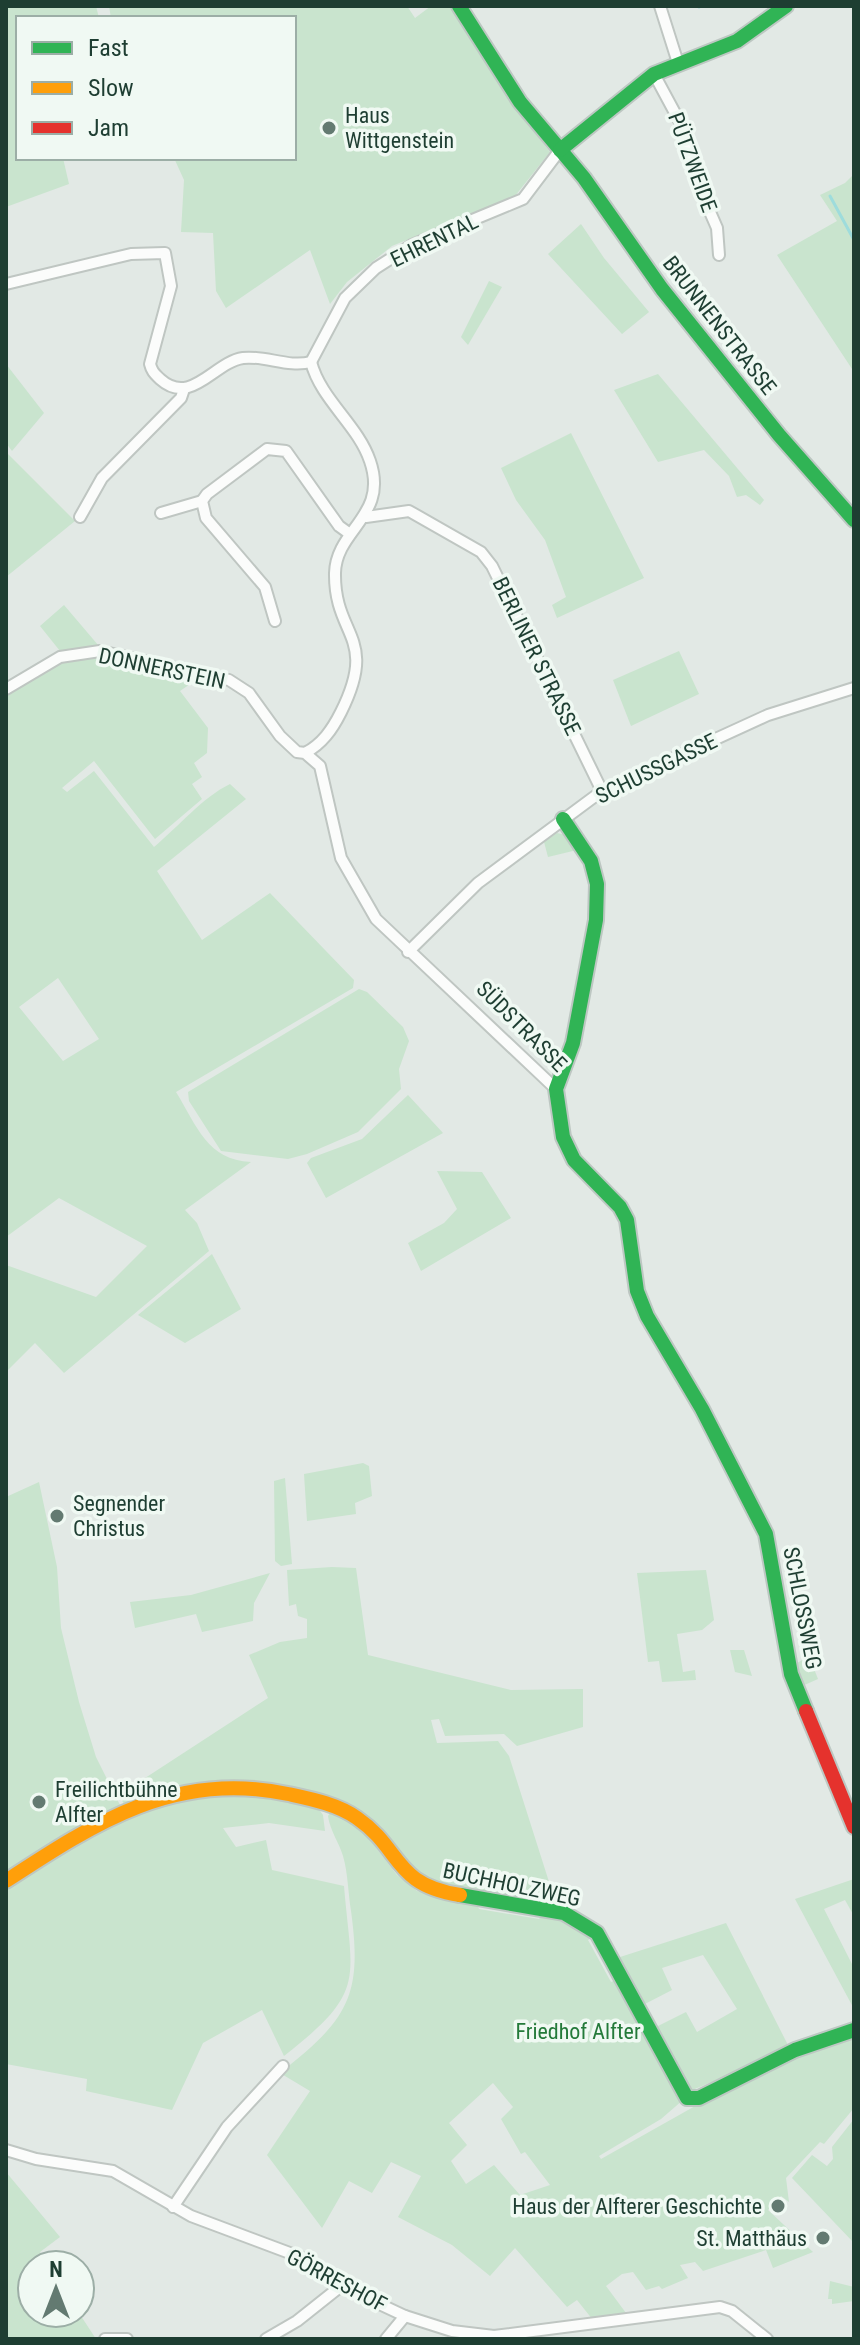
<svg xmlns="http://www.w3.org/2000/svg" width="860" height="2345" font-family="'Roboto Condensed',sans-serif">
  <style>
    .green { fill: #c9e4ce; fill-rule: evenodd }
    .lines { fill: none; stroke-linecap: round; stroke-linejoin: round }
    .stream { stroke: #9edcdc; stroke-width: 3 }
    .street-casing { stroke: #bfc6c2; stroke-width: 14 }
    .fast-casing { stroke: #bdc7c2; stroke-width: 18 }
    .slow-casing { stroke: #bdc7c2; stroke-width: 18 }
    .jam-casing { stroke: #bdc7c2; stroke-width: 18 }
    .street { stroke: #fbfcfb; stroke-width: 10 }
    .fast { stroke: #30b455; stroke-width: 14 }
    .slow { stroke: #ff9f0a; stroke-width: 14 }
    .jam { stroke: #e5322d; stroke-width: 14 }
    .poi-dot { fill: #637a71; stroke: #f0f9f3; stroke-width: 3 }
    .labels { text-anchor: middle; stroke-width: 7; stroke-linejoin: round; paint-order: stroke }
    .poi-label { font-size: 22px; fill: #1e3e32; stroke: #f0f9f3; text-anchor: start }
    .street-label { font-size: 22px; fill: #1e3e32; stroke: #f0f9f3 }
    .park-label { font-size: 22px; fill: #247a3a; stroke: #f0f9f3 }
  </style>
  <rect width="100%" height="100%" fill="#e2e9e5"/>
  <g class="green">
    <path d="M6,6H96L99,18H18V158H63L69,184L6,207Z"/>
    <path d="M109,6H407L415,18L431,6H451L521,115L550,152L515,196L392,246L347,282L330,304L310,250L226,308L216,291L213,233L181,232L184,180L174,158H294V18H111Z"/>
    <path d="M854,174V372L777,255L837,221L820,195L845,183Z"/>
    <path d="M581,224L604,258L649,312L622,334L548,254Z"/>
    <path d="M489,281L502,287L468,345L461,337Z"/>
    <path d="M6,364L44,413L12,451L6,443Z"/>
    <path d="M658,374L764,500L760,505L746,495L737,497L729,476L704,450L658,462L614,390Z"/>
    <path d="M571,433L644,578L557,618L552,605L566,597L545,540L516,500L501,468Z"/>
    <path d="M6,452L75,521L6,577Z"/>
    <path d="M64,605L110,659L196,680L180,691L208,728L207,753L194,763L202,777L192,784L202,799L155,839L94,761L62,788L67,792L94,771L154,847C178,827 203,797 230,784L246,799L157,871L202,940L270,893L354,980L353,988L176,1092C197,1126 207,1160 251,1162L185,1210L197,1223L209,1251L64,1373L35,1343L6,1372V1265L96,1297L147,1246L59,1198L6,1237V695L40,672L63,662L60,651L40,626ZM58,978L99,1039L63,1061L19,1007Z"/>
    <path d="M679,651L699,694L631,726L613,680Z"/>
    <path d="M557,833L566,835L577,850L548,857L544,842Z"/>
    <path d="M359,989L367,992L403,1027L409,1041L399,1069L401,1089L358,1132L307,1154L288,1159L221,1151L189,1101L188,1092Z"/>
    <path d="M408,1095L443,1133L326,1198L307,1163L311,1158L362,1139Z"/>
    <path d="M437,1171L482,1172L511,1218L421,1271L408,1243L444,1223L457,1209Z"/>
    <path d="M212,1254L241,1309L185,1343L138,1315Z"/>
    <path d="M363,1463L369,1466L372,1496L355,1503L356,1514L307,1521L304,1474Z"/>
    <path d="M285,1478L292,1564L281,1566L275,1561L274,1481Z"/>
    <path d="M39,1482L57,1567L61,1628L79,1702L96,1757L123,1811L216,1787L315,1804L323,1815L325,1831L269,1823L223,1828L236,1847L266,1840L272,1870L344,1886C352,1982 367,1991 284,2056L262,2010L203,2043L172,2110L86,2091L87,2079L6,2064V1497Z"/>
    <path d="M332,1567L356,1568L368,1655L511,1690L583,1689V1727L517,1746L504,1734L445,1736L439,1719L431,1720L437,1743L498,1741L509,1756L557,1907L431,1883L413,1875L362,1816L218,1780L196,1783L125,1806L119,1795L268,1698L249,1655L280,1642L307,1638V1619L298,1616L296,1604L289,1606L287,1570Z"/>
    <path d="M706,1570L714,1620L702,1630L677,1634L683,1672L695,1670L696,1680L662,1682L659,1661L648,1662L637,1573Z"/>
    <path d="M270,1573L254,1603L253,1621L202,1632L196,1614L135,1628L130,1602L191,1595Z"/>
    <path d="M730,1650H744L752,1676L735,1672Z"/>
    <path d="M809,1656L818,1679L800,1687L792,1666Z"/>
    <path d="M331,1811L357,1823L397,1875L417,1891L476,1902L479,1909L539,1919L544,1913L569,1919L593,1937L588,1940L611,1982L616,1980L683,2100L661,2119L599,2156L601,2159L768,2065L854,2034V2108L824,2144L820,2142L786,2178L789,2202L781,2196L768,2210L813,2252L773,2268L766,2250L703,2271L695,2262L680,2265L688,2278L662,2289L659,2286L646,2290L633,2272L622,2274L606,2286L626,2313L593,2320L577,2300L567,2307L515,2248L490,2276L452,2245L398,2217L421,2176L391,2162L372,2193L349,2181L322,2228L267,2155L310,2091L280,2073C347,2020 363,1997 351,1911C348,1893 348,1873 343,1856C339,1842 330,1831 328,1816ZM493,2083L513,2107L501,2119L521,2154L525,2152L550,2185L520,2195L494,2165L466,2184L451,2161L467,2145L449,2123Z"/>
    <path d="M854,1879V1916L845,1900L824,1909L854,1968V2009L795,1899Z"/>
    <path d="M726,1923L790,2049L690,2091L654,2028L686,2012L697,2032L737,2009L703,1955L662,1968L672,1990L643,2005L617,1958Z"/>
    <path d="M854,2119V2243L792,2178L812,2155L827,2166L833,2159L832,2147Z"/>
    <path d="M6,2172L60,2237L40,2252L49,2265H32V2313H79L96,2339H6Z"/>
    <path d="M830,2281L854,2287V2301L832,2304V2299H828Z"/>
  </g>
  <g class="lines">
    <g class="stream">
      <path d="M699,6V7"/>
      <path d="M830,196L854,240"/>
    </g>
    <g class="street-casing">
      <g id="street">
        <path d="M660,6L678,63"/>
        <path d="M654,74L682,126L700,189L717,228L719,255"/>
        <path d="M6,284L131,254L165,253L171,286L150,364C152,372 155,374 160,379C191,407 214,362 243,358C265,355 288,368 311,362"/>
        <path d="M311,362L345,298L376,268L412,245L523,199L560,150"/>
        <path d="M161,513L202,501"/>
        <path d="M80,517L102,478L181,398L184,389"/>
        <path d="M366,517L409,511L481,552L492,566L602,791"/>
        <path d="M275,621L265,587L206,518L202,501L207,494L267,449L286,451L339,526L350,534"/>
        <path d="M6,689L60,657L100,651L229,680L249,693L280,736L297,752L305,753L320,766L341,858L376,919L556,1089"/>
        <path d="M305,753C322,744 332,730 341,712C379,636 334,637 335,573C336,529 389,516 370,461C358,425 321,400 311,362"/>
        <path d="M408,952L478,883L602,791L768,715L854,688"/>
        <path d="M6,2150L36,2159L113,2171L191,2216L303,2258L341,2286L405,2316L452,2331L494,2336L720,2307L732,2311L767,2339"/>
        <path d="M173,2207L227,2127L283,2066"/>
        <path d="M105,2339H127"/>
        <path d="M266,2339L297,2321L341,2286"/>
        <path d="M386,2339L405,2316"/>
      </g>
    </g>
    <g class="fast-casing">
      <g id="fast">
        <path d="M459,6L520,102L584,178L662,289L779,435L854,520"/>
        <path d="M560,150L654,74L737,41L786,6"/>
        <path d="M563,819L591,861L597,884L596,920L573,1043L556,1089L563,1137L574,1160L620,1207L627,1220L637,1291L647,1316L702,1409L766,1534L791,1674L806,1711"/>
        <path d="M460,1895L564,1913L597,1933L687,2098H699L795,2050L854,2030"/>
      </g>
    </g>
    <g class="slow-casing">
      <path id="slow" d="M6,1881C96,1822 176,1770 288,1794C311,1799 337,1804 357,1818C402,1849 393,1885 460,1895"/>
    </g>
    <g class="jam-casing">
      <path id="jam" d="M806,1711L854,1827"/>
    </g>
    <use href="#street" class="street"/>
    <use href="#fast" class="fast"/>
    <use href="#slow" class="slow"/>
    <use href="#jam" class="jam"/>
  </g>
  <g class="poi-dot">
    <circle cx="329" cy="128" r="8"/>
    <circle cx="57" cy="1516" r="8"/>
    <circle cx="39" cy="1802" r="8"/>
    <circle cx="778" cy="2206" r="8"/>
    <circle cx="823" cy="2238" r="8"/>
  </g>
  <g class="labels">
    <g class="poi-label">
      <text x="345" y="123">Haus<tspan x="345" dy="25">Wittgenstein</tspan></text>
      <text x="73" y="1511">Segnender<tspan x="73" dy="25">Christus</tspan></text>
      <text x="55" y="1797">Freilichtbühne<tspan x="55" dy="25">Alfter</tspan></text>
      <text x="762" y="2214" text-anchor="end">Haus der Alfterer Geschichte</text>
      <text x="807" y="2246" text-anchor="end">St. Matthäus</text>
    </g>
    <g class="street-label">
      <text transform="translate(693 162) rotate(70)" y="8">PÜTZWEIDE</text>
      <text transform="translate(434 240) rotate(-26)" y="8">EHRENTAL</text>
      <text transform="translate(720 325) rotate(52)" y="8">BRUNNENSTRASSE</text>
      <text transform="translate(537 656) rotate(64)" y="8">BERLINER STRASSE</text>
      <text transform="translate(162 668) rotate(12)" y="8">DONNERSTEIN</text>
      <text transform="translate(656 768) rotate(-26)" y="8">SCHUSSGASSE</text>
      <text transform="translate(522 1026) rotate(45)" y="8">SÜDSTRASSE</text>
      <text transform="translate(803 1608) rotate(79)" y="8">SCHLOSSWEG</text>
      <text transform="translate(512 1884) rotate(12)" y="8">BUCHHOLZWEG</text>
      <text transform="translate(337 2280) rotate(28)" y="8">GÖRRESHOF</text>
    </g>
    <g class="park-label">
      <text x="578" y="2039">Friedhof Alfter</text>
    </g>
  </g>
  <rect width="860" height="2345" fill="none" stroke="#1e3e32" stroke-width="16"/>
  <rect x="16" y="16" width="280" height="144" fill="#f0f9f3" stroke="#9caea6" stroke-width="2"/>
  <rect x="32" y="42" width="40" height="12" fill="#30b455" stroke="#9caea6" stroke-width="2"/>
  <text x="88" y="56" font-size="24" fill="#1e3e32">Fast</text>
  <rect x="32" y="82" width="40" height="12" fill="#ff9f0a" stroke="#9caea6" stroke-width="2"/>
  <text x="88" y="96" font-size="24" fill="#1e3e32">Slow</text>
  <rect x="32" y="122" width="40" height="12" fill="#e5322d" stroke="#9caea6" stroke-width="2"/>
  <text x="88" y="136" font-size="24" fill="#1e3e32">Jam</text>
  <g transform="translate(56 2289)"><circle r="38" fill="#f0f9f3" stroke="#9caea6" stroke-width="2"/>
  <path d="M0-6L14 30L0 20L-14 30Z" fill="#637a71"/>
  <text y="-12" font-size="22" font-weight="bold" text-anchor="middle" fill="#1e3e32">N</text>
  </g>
</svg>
